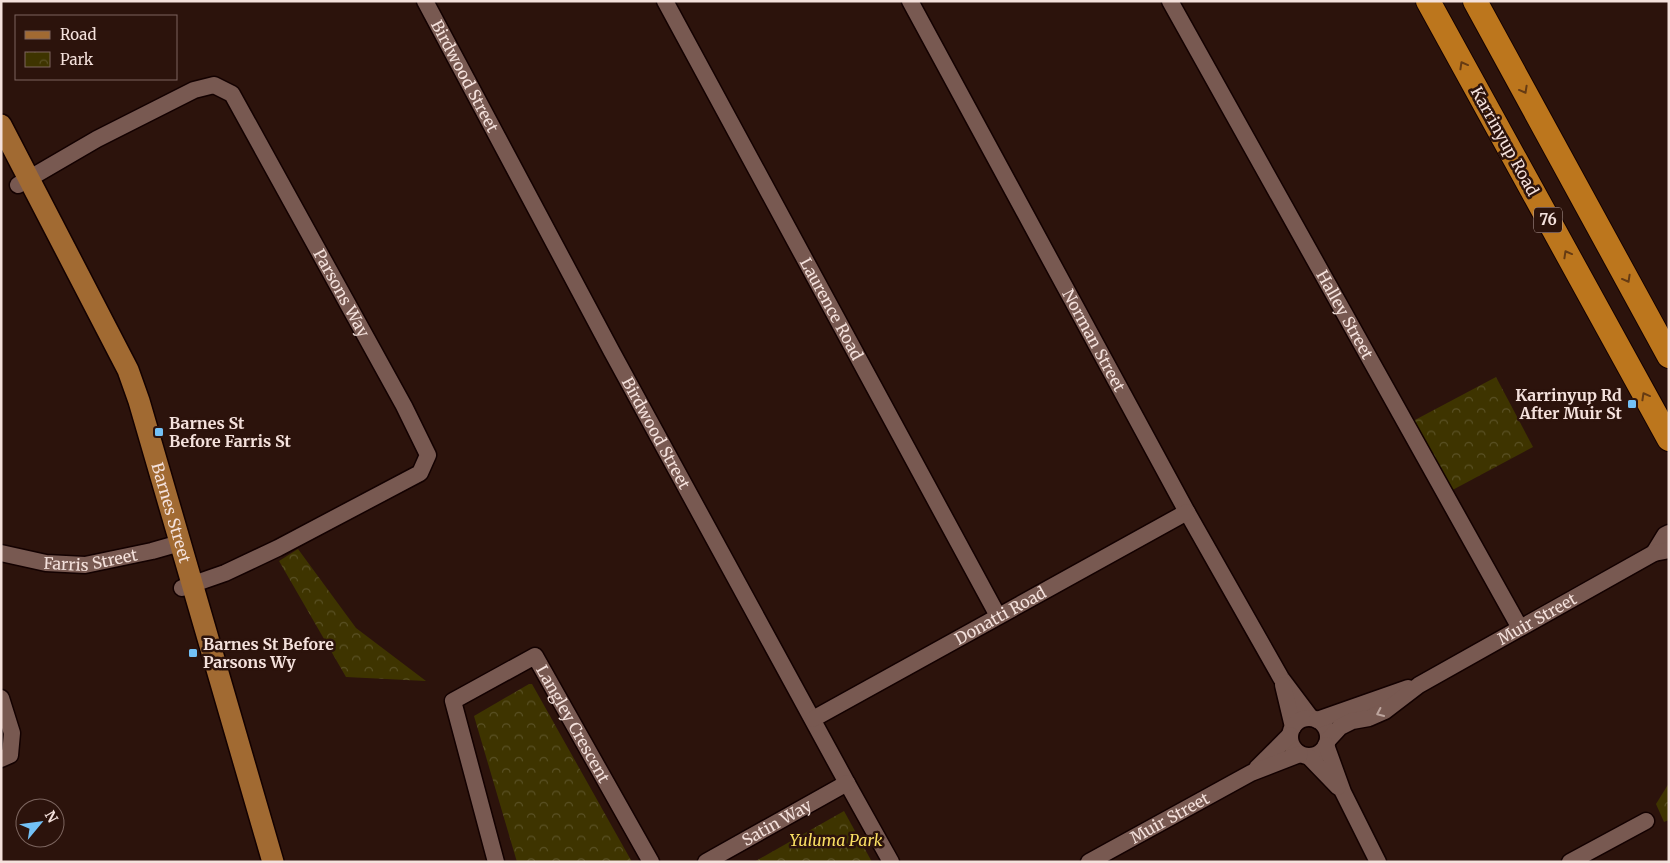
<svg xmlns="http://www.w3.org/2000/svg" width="1670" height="863" font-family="Merriweather,serif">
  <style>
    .park { fill: url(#park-crowns) }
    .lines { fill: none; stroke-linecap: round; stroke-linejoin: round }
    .minor-casing { stroke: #130100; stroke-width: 19 }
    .major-casing { stroke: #130100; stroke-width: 24 }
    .highway-casing { stroke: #130100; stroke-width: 26 }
    .minor { stroke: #785951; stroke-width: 16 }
    .major { stroke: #a16a32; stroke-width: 21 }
    .highway { stroke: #bc761d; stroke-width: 24 }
    .oneway { stroke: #663b13 }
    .oneway2 { stroke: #bca49d }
    .poi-dot { fill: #73c1f6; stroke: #2c130c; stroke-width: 2 }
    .labels { text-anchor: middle; stroke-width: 5; stroke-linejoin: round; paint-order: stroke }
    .shield { fill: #2c130c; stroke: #b8a39e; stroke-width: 1 }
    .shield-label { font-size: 15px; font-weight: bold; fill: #f4e1dc }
    .street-label { font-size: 16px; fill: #f4e1dc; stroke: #2c130c }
    .poi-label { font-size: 16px; font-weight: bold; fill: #f4e1dc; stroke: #2c130c; text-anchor: start }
    .park-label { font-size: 16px; font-style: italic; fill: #fadf62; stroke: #2c130c }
  </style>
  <defs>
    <pattern id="park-crowns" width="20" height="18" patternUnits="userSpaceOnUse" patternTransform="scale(1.25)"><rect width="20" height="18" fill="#3e3400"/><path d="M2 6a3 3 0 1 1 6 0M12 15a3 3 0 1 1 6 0" fill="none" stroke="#5a5125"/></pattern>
  </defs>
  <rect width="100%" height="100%" fill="#2c130c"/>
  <g class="park">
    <path d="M1496,377L1533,447L1445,494L1413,421Z"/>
    <path d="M298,549L356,628L426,681L346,677L279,561Z"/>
    <path d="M529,684H532L632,862H517L474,716Z"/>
    <path d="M1669,783V820L1664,822L1656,804Z"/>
    <path d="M844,811L872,862H754Z"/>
  </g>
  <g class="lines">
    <g class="minor-casing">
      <g id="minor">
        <path id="s1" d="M425,1L612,352L847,783L891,862"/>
        <path id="s2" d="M665,1L998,616"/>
        <path id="s3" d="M910,1L1187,512L1281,678L1311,718"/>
        <path id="s4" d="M1170,1L1520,628"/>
        <path id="s5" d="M18,185L97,139L194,90L214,85L232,94L404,406L428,455L420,473L278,548L225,573L182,588"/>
        <path id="s6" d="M1,553L46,563L85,565L152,551L180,543"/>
        <path d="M1654,553L1665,535L1669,533"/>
        <path d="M1283,685L1293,727"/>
        <path d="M1,698L12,733L10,755L1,759"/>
        <circle cx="1309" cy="737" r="19"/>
        <path id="s7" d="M813,719L1187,512"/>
        <path d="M1317,720L1408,688"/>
        <path id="s8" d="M1328,740L1340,727L1352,721L1369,718L1385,711L1419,685L1654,553L1669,550"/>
        <path d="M1326,745L1343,792L1378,862"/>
        <path d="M1309,757L1338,787"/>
        <path d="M1257,768L1290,735"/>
        <path id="s9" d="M496,862L453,701L535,656L651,862"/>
        <path id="s10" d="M706,862L847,783"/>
        <path id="s11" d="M1089,862L1251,773L1300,754"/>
        <path d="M1570,862L1646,821"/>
      </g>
    </g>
    <g class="major-casing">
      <g id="major">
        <path id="s12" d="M1,125L128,370L139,401L273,862"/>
      </g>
    </g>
    <g class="highway-casing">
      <g id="highway">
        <path d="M1428,1L1669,439"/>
        <path d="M1475,1L1669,356"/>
      </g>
    </g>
    <use href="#minor" class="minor"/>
    <use href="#major" class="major"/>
    <use href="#highway" class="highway"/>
  </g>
  <defs><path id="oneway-chevron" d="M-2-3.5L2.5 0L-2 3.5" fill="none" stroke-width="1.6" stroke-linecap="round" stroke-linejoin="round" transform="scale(1.25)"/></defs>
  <g class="oneway">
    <use href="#oneway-chevron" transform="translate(1463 65) rotate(-119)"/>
    <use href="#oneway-chevron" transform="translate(1524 90) rotate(61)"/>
    <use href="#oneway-chevron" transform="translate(1567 254) rotate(-119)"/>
    <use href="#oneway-chevron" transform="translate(1627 279) rotate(61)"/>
    <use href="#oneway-chevron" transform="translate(1645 396) rotate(-119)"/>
  </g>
  <use class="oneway2" href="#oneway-chevron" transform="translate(1380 713) rotate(155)"/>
  <g class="poi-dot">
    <rect x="1627" y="399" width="10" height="10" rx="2.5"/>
    <rect x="154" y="427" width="10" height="10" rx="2.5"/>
    <rect x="188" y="648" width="10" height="10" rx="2.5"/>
  </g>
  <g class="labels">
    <rect class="shield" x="1534" y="207.5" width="28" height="25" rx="4"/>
    <g class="shield-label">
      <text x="1548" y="225">76</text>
    </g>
    <g class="street-label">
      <text dy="6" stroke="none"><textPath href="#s1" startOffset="85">Birdwood Street</textPath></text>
      <text transform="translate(1505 141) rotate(61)" y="6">Karrinyup Road</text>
      <text dy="6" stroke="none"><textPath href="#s5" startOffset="468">Parsons Way</textPath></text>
      <text dy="6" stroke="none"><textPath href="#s2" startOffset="350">Laurence Road</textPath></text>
      <text dy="6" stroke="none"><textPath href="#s4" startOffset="359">Halley Street</textPath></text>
      <text dy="6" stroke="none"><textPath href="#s3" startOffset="386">Norman Street</textPath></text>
      <text dy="6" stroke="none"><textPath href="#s1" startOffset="490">Birdwood Street</textPath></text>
      <text dy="6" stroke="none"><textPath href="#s12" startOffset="425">Barnes Street</textPath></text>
      <text dy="6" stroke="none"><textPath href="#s6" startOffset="91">Farris Street</textPath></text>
      <text dy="6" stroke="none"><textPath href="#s7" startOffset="214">Donatti Road</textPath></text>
      <text dy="6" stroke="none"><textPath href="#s8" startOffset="244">Muir Street</textPath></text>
      <text dy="6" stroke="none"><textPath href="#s9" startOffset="338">Langley Crescent</textPath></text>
      <text dy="6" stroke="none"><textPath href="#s11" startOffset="92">Muir Street</textPath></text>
      <text dy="6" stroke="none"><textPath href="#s10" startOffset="81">Satin Way</textPath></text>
    </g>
    <g class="poi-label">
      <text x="1622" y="401" text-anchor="end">Karrinyup Rd<tspan x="1622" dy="18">After Muir St</tspan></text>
      <text x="169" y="429">Barnes St<tspan x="169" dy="18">Before Farris St</tspan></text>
      <text x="203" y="650">Barnes St Before<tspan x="203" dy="18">Parsons Wy</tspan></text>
    </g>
    <g class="park-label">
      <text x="836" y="846">Yuluma Park</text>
    </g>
  </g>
  <rect width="1670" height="863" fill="none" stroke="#f4e1dc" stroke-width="5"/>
  <rect x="15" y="15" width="162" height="65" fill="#2c130c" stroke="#7c655f"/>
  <rect x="25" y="31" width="25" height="8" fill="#a16a32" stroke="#7c655f"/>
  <text x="60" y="40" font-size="15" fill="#f4e1dc">Road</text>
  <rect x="25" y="52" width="25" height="15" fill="url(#park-crowns)" stroke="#7c655f"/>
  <text x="60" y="65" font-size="15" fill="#f4e1dc">Park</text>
  <g transform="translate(40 823) rotate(61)"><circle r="24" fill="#2c130c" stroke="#7c655f"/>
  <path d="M0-4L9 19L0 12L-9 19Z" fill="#73c1f6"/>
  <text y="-8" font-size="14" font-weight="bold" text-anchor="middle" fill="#f4e1dc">N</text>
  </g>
</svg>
